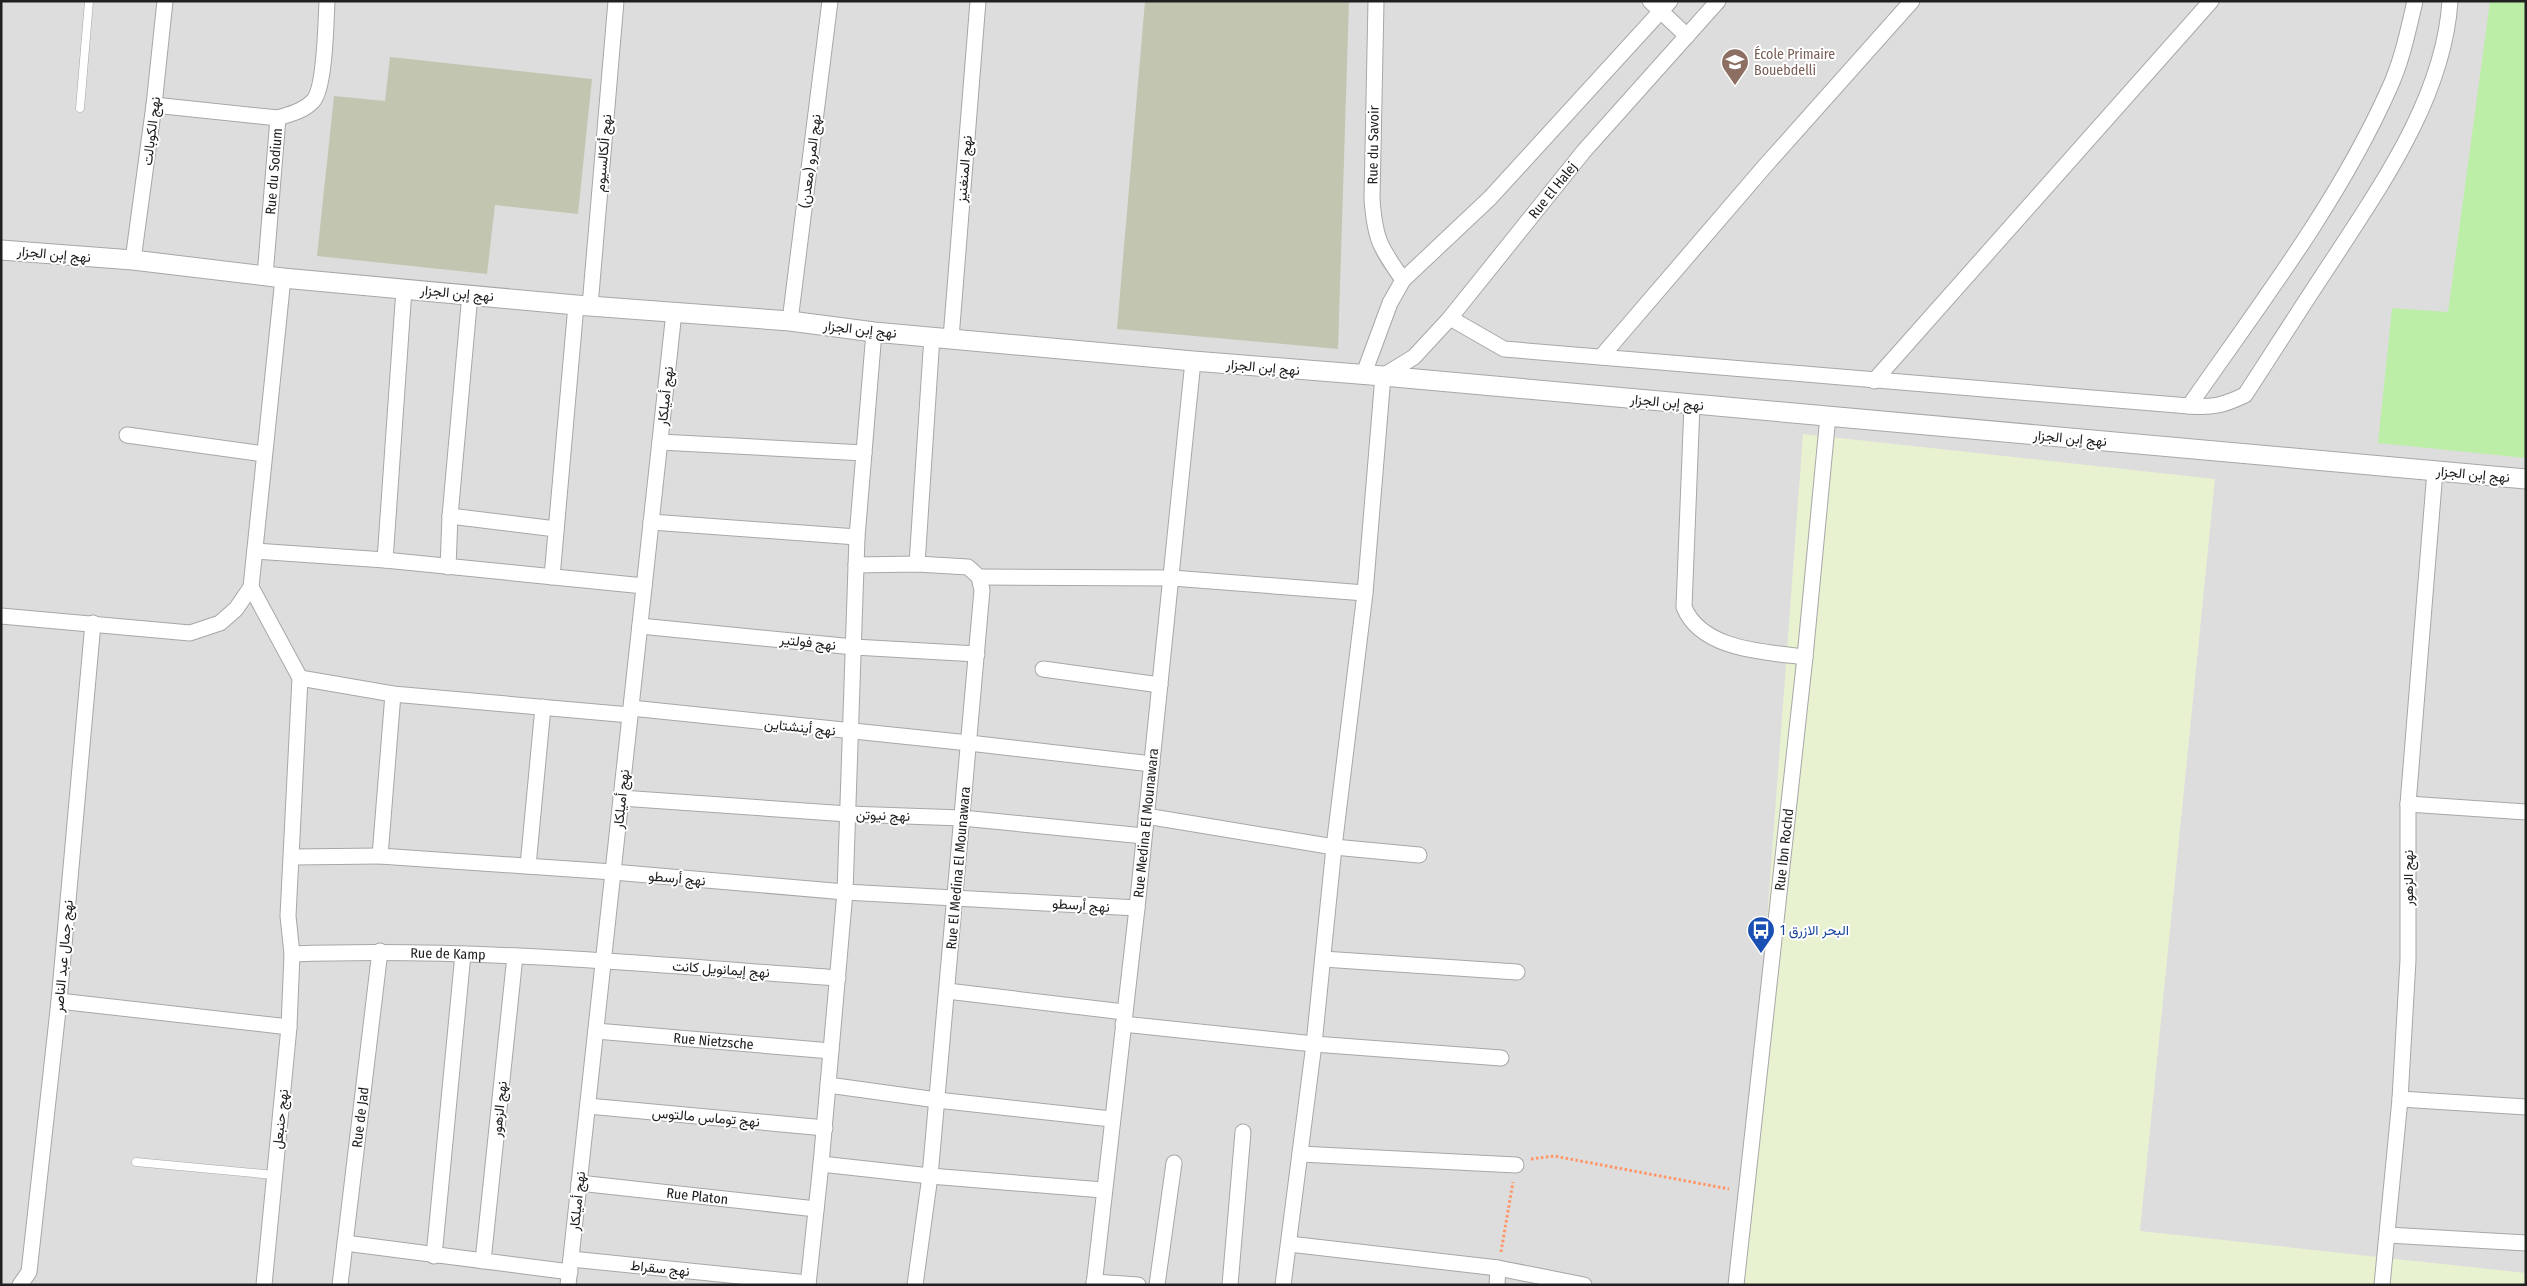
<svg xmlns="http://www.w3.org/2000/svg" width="2527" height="1286" font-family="'Fira Sans Condensed',Vazirmatn,sans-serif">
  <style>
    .residential { fill: #dedddd }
    .construction { fill: #c2c6b0 }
    .farmland { fill: #e8f1d0 }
    .grass { fill: #bdeea8 }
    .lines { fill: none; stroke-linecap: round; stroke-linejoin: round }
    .service-casing { stroke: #a7a7a7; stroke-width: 9 }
    .minor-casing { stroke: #a7a7a7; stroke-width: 17 }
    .tertiary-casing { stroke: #a7a7a7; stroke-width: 21 }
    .path { stroke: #ff9668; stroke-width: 3; stroke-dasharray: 2.5 2.5; stroke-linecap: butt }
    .service { stroke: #fff; stroke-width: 8 }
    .minor { stroke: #fff; stroke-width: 15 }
    .tertiary { stroke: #fff; stroke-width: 19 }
    .labels { text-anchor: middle; stroke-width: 4; stroke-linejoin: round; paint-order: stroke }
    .education-label { font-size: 14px; fill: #785e54; stroke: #fff; text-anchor: start }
    .street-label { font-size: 14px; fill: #202020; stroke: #fff }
    .transit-label { font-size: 14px; fill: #164399; stroke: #fff; text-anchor: start }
  </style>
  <rect width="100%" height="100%" fill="#f1efe5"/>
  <rect class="residential" x="1" y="1" width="2525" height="1284"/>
  <g class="construction">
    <path d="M1145,1H1349L1338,349L1117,329Z"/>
    <path d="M390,57L592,79L578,214L495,205L487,274L317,256L334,96L385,101Z"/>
  </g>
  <path class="farmland" d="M1803,434L2215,479L2140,1231L2526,1273V1285H1740Z"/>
  <path class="grass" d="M2490,1H2526V458L2378,443L2392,308L2448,312Z"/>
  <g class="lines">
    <g class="service-casing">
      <g id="service">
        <path d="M80,108L89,1"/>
        <path d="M136,1162L274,1175"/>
      </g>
    </g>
    <g class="minor-casing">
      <g id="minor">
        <path d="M1376,1L1372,199C1375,240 1380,247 1403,280"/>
        <path d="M1650,1L1687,36"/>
        <path d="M154,105L278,118"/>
        <path d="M133,260L154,105L165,1"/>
        <path id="s1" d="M265,276L278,118C290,114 304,111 313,101C325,89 326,21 327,1"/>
        <path d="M404,289L385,560L644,586"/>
        <path d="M590,306L616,1"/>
        <path d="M1450,318L1504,349L2189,406C2213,408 2224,405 2245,395C2275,349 2304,303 2334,258C2384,181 2444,95 2450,1"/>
        <path d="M790,321L830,1"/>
        <path d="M951,338L978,1"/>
        <path d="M1601,357L1765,166L1912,1"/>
        <path d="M1363,376L1390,303L1403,280L1490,198L1670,1"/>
        <path d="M1874,381L2211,1"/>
        <path d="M1692,405L1684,607C1701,650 1765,652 1805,657"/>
        <path d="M2189,406C2260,304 2338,203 2389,89C2402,61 2408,31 2415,1"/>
        <path d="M127,435L264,454"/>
        <path d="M660,442L864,453"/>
        <path d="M450,516L556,529"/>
        <path d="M651,522L857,537"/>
        <path d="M255,551L385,560"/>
        <path d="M917,564L932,336"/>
        <path d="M856,565L917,564L968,567L979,577L982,590L930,1176L915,1285"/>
        <path d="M448,567L450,516L470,294"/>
        <path d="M552,577L576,305"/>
        <path d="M979,577L1172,578L1365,593"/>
        <path d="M251,587L300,678L288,916L292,954L289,1027L264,1285"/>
        <path d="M1,616L190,633L220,623L236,609L251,587L283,278"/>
        <path d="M640,626L854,647L977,654"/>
        <path d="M1043,669L1160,685"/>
        <path d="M300,678L393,694L630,715"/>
        <path d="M393,694L380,856L613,872L845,892L1137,908"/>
        <path d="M631,708L969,743L1152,764"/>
        <path d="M621,798L848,814L962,818L1144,836"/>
        <path d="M2408,804L2526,812"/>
        <path d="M1146,816L1334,847L1419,855"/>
        <path d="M293,857L380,856"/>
        <path d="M528,866L543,707"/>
        <path id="s2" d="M292,954C474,947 656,965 838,978"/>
        <path d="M1323,959L1517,972"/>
        <path d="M947,991L1124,1012"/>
        <path d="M59,1001L289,1027"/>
        <path d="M1123,1024L1314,1044L1501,1058"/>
        <path id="s3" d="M596,1031L831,1051"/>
        <path d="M828,1085L937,1100L1111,1119"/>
        <path d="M2400,1099L2526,1107"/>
        <path d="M588,1106L825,1128"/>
        <path d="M1300,1154L1516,1165"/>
        <path d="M821,1164L930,1176L1103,1190"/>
        <path id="s4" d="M579,1183L816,1209"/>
        <path d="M2388,1235L2526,1243"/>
        <path d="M345,1243L570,1272"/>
        <path d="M1289,1244L1498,1268L1584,1285"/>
        <path d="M434,1256L463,954"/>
        <path d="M571,1259L808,1283"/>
        <path d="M483,1261L515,956"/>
        <path d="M1094,1282L1138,1285"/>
        <path d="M20,1285L29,1272L59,1001L93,623"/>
        <path id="s5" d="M340,1285L380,951"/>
        <path d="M568,1285L674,312"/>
        <path d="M808,1285L821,1164L845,892L857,537L874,332"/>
        <path id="s6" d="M1094,1285L1137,908L1193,361"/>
        <path d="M1157,1285L1174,1163"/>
        <path d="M1230,1285L1243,1132"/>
        <path id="s7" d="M1283,1285L1314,1044L1334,847L1365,593L1383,376L1414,357L1450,318L1584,151L1718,1"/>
        <path d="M1497,1285L1498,1268"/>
        <path id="s8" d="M1736,1285L1805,657L1828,416"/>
        <path d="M2382,1285L2400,1099L2408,960V804L2435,471"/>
      </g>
    </g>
    <g class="tertiary-casing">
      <path id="tertiary" d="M1,250L133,260L283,278L576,305L790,321L874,332L1193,361L1383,376L2526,479"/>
    </g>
    <g class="path">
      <path d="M1531,1159L1554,1156L1729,1189"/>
      <path d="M1501,1252L1513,1182"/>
    </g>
    <use href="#service" class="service"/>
    <use href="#minor" class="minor"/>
    <use href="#tertiary" class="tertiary"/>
  </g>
  <defs>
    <g id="school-pin" transform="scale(1.4375)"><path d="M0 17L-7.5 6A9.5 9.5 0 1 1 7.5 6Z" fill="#8d6e63" stroke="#fff"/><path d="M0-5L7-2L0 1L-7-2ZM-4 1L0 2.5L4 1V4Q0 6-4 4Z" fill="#fff"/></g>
    <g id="bus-pin" transform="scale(1.4375)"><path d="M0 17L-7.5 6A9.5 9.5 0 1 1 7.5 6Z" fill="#1a4fb4" stroke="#fff"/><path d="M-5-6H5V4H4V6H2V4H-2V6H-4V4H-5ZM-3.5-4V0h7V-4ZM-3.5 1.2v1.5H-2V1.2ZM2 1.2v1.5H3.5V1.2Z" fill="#fff"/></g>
  </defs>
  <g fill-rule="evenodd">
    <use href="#school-pin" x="1735" y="62"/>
    <use href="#bus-pin" x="1761" y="930"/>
  </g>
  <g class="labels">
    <g class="education-label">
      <text x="1754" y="59">École Primaire<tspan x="1754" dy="16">Bouebdelli</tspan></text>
    </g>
    <g class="street-label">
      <text transform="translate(151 131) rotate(-83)" y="5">نهج الكوبالت</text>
      <text transform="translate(1373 145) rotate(-89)" y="5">Rue du Savoir</text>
      <text transform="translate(603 153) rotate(-85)" y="5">نهج ألكالسيوم</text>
      <text transform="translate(810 161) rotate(-83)" y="5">نهج المرو (معدن)</text>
      <text transform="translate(964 169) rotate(-85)" y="5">نهج المنغنيز</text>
      <text dy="5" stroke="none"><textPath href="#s1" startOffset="105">Rue du Sodium</textPath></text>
      <text dy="5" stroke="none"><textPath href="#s7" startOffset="1168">Rue El Halej</textPath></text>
      <text transform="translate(54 254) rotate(5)" y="5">نهج إبن الجزار</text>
      <text transform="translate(457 293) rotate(5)" y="5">نهج إبن الجزار</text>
      <text transform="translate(860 329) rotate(6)" y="5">نهج إبن الجزار</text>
      <text transform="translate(1263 367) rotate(5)" y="5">نهج إبن الجزار</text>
      <text transform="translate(665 396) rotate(-84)" y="5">نهج أميلكار</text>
      <text transform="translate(1667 402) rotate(5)" y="5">نهج إبن الجزار</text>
      <text transform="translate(2070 438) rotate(5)" y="5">نهج إبن الجزار</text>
      <text transform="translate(2473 474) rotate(5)" y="5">نهج إبن الجزار</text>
      <text transform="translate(808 642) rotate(6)" y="5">نهج فولتير</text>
      <text transform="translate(800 727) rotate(6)" y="5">نهج أينشتاين</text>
      <text transform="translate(621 799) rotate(-84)" y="5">نهج أميلكار</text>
      <text transform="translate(883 815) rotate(2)" y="5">نهج نيوتن</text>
      <text dy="5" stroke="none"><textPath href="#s6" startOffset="465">Rue Medina El Mounawara</textPath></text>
      <text dy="5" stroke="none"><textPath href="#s8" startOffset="438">Rue Ibn Rochd</textPath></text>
      <text transform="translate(958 868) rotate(-85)" y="5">Rue El Medina El Mounawara</text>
      <text transform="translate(677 878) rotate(5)" y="5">نهج أرسطو</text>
      <text transform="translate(2408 878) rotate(-90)" y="5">نهج الزهور</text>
      <text transform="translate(1081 905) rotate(4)" y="5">نهج أرسطو</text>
      <text dy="5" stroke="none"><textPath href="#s2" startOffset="156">Rue de Kamp</textPath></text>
      <text transform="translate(63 956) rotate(-85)" y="5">نهج جمال عبد الناصر</text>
      <text transform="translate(721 969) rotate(4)" y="5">نهج إيمانويل كانت</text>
      <text dy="5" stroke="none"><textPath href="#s3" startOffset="118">Rue Nietzsche</textPath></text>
      <text transform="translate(499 1109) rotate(-84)" y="5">نهج الزهور</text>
      <text transform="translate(706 1117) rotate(5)" y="5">نهج توماس مالتوس</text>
      <text dy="5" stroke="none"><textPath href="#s5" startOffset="169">Rue de Jad</textPath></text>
      <text transform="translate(280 1119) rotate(-84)" y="5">نهج حنبعل</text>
      <text dy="5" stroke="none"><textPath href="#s4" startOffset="119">Rue Platon</textPath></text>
      <text transform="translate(577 1201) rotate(-84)" y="5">نهج أميلكار</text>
      <text transform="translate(660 1268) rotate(6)" y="5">نهج سقراط</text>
    </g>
    <g class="transit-label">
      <text x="1780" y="935">1 البحر الازرق</text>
    </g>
  </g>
  <rect width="2527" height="1286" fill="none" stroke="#202020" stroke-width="5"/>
</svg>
